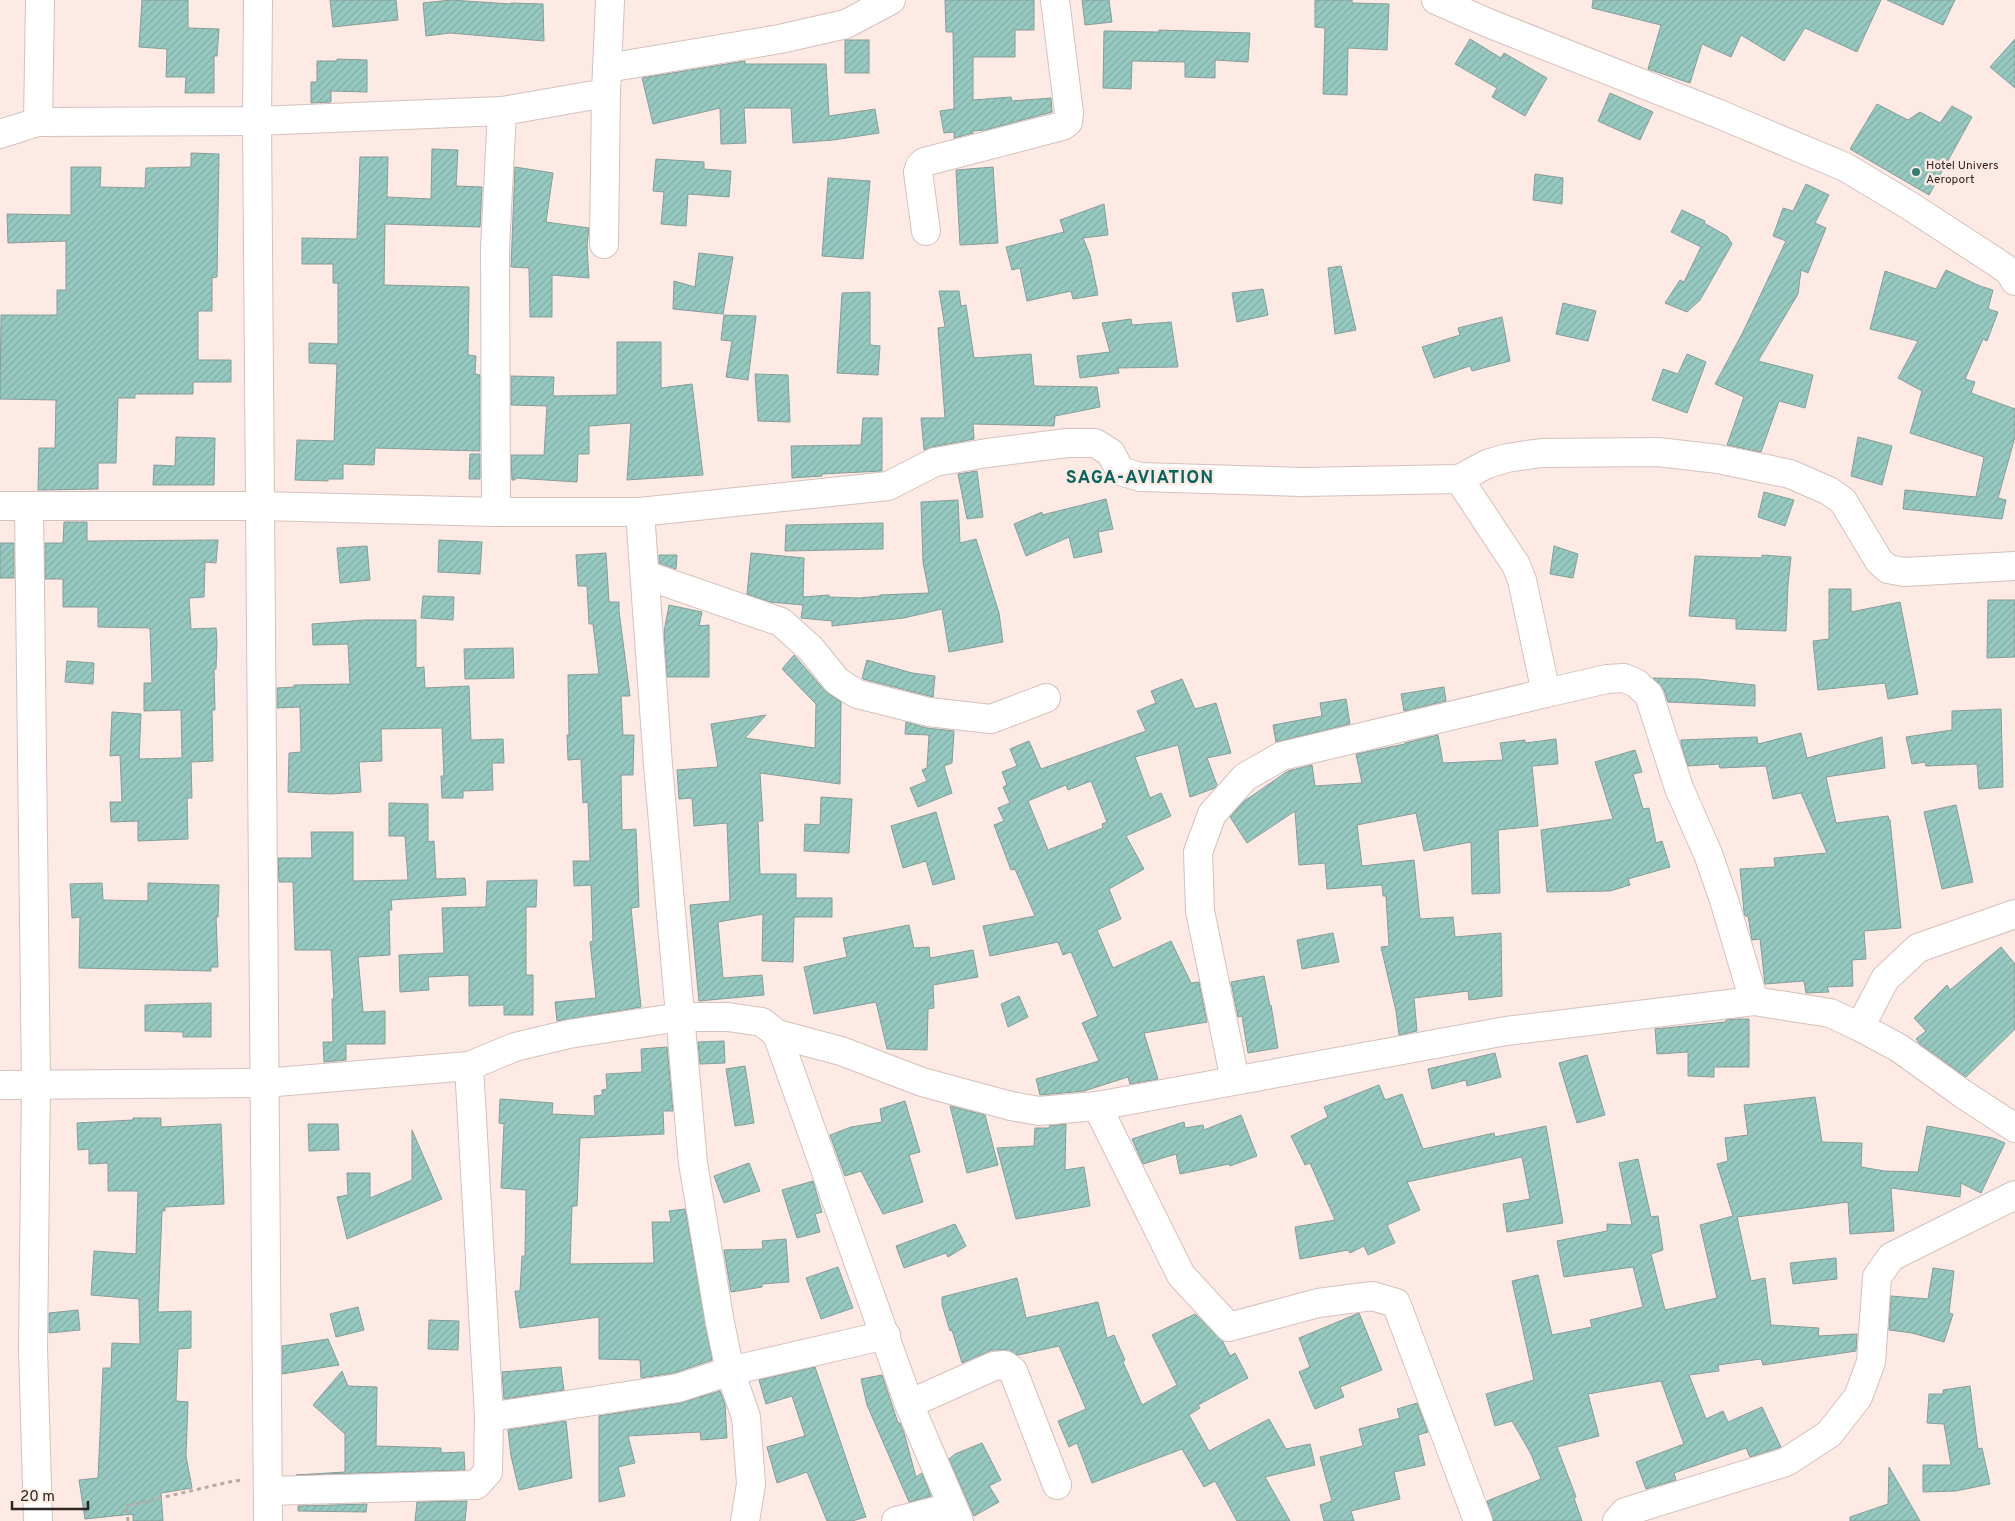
<svg xmlns="http://www.w3.org/2000/svg" width="2015" height="1521" font-family="Overpass,sans-serif">
  <style>
    .building { fill: url(#building-hatch); stroke: #889c98; fill-rule: evenodd }
    .lines { fill: none; stroke-linecap: round; stroke-linejoin: round }
    .street-casing { stroke: #d4c1bc; stroke-width: 30 }
    .path { stroke: #b9a9a5; stroke-width: 3; stroke-dasharray: 4 4; stroke-linecap: butt }
    .street { stroke: #fff; stroke-width: 28 }
    .poi-dot { fill: #367c71; stroke: #feeae5; stroke-width: 2 }
    .labels { text-anchor: middle; stroke-width: 5; stroke-linejoin: round; paint-order: stroke }
    .poi-label { font-size: 12px; fill: #2c2523; stroke: #feeae5; text-anchor: start }
    .district-label { font-size: 18px; font-weight: bold; letter-spacing: 1px; fill: #07665b; stroke: #feeae5 }
  </style>
  <defs>
    <pattern id="building-hatch" width="6" height="6" patternUnits="userSpaceOnUse" patternTransform="scale(1.25)"><rect width="6" height="6" fill="#96cac0"/><path d="M-1 1l2-2M0 6l6-6M5 7l2-2" fill="none" stroke="#81ada5"/></pattern>
  </defs>
  <rect width="100%" height="100%" fill="#feeae5"/>
  <g class="building">
    <path d="M142,0H188V28L219,29L217,56H214V93H185L186,77H166L167,49L139,47Z"/>
    <path d="M330,0H396L398,20L333,27Z"/>
    <path d="M451,0L511,4V3L543,4L544,41L450,33L426,36L423,3Z"/>
    <path d="M945,0H1034V30H1015V57H973V100L1011,97L1012,101L1051,98L1052,112L985,130L973,131V133L954,138V132L944,133L940,111L954,109L953,32H946Z"/>
    <path d="M1082,0H1109L1112,22L1085,25Z"/>
    <path d="M1315,0H1352V3L1389,4L1387,50L1348,48L1347,95L1323,94L1325,28L1315,27Z"/>
    <path d="M1593,0H1881L1857,52L1805,28L1784,61L1741,35L1731,57L1702,44L1690,83L1648,69L1661,25L1592,8Z"/>
    <path d="M1887,0H1955L1943,25Z"/>
    <path d="M1159,30L1250,33L1248,62L1215,60V78L1185,77V62L1132,61L1131,89L1103,88L1104,31L1159,32Z"/>
    <path d="M1470,39L1501,58L1504,53L1547,78L1525,116L1492,97L1497,88L1455,64Z"/>
    <path d="M2015,39V88L1990,67Z"/>
    <rect x="845" y="40" width="24" height="33"/>
    <path d="M337,59L367,60V92L331,91V102L311,103V82H317V61H337Z"/>
    <path d="M745,61V64H826L829,116L875,109L879,133L833,140L793,143L791,108H744L746,143L721,144L720,108L653,124L642,78Z"/>
    <path d="M1610,93L1653,112L1640,140L1598,121Z"/>
    <path d="M1877,104L1908,120L1920,112L1940,123L1952,106L1972,117L1929,195L1850,149Z"/>
    <path d="M432,149L458,150L456,186L482,187L480,227L385,224L384,285L469,287L468,355L476,356L475,374L480,375V451L375,448L374,465L343,464V479H328V481L295,480L297,440L334,441L337,364L309,363V343L338,344V283H333V264H302V238L357,239L360,157H388L387,197L431,199Z"/>
    <path d="M191,153L219,154L217,277L212,278V311H198V360H231V382H193V394H135V398H118L116,463H98V489L38,490L39,448H55L56,400L0,399L1,315H57V290H66V241L8,243L7,214L71,215V167H101L100,187L145,188L146,168L191,167Z"/>
    <path d="M656,159L704,162V169L731,171L729,197L688,194L686,226L661,224L664,192L653,191Z"/>
    <path d="M515,167L553,173L546,222L589,228L587,245L589,278L552,275V317H530L529,268L511,267Z"/>
    <path d="M993,167L998,243L960,245L956,170Z"/>
    <path d="M1535,174L1563,178L1562,204L1533,200Z"/>
    <path d="M828,178L870,181L863,259L822,256Z"/>
    <path d="M1806,184L1829,195L1815,223L1826,228L1808,273L1801,270L1798,294L1758,361L1813,375L1805,408L1779,401L1761,452L1727,445L1744,397L1715,384L1742,334L1786,241L1773,236L1783,208L1793,211Z"/>
    <path d="M1104,204L1108,235L1083,238L1090,255L1098,295L1073,299L1071,291L1027,301L1020,268L1012,270L1006,247L1064,232L1060,220Z"/>
    <path d="M1682,210L1705,221L1704,223L1727,236L1732,244L1700,300L1687,312L1665,303L1680,280L1684,282L1701,247L1671,232Z"/>
    <path d="M699,253L733,257L723,314L673,309L674,281L695,287Z"/>
    <path d="M1341,266L1356,330L1335,334L1328,268Z"/>
    <path d="M1946,270L1980,286L1993,290L1988,309L1998,312L1987,341L1983,339L1965,379L1975,382L1971,393L2015,409V437L1998,498L2006,500L2002,519L1903,509L1905,490L1976,497L1984,457L1910,433L1922,391L1898,378L1918,341L1870,329L1885,271L1936,289Z"/>
    <path d="M1263,289L1268,315L1237,322L1232,293Z"/>
    <path d="M939,291H959L961,306L966,305L974,358L1031,354L1034,386L1097,387L1100,407L1055,416L1054,426L973,424L974,439L932,447L924,450L921,418H945L938,328L945,327Z"/>
    <path d="M870,292V345L880,346L878,375L837,373L842,293Z"/>
    <path d="M1563,303L1596,311L1588,341L1556,334Z"/>
    <path d="M724,315L756,316L748,380L726,377L732,341L721,340Z"/>
    <path d="M1502,317L1510,361L1472,371L1470,366L1434,378L1422,347L1460,335L1458,328Z"/>
    <path d="M1131,319L1132,325L1171,322L1178,367L1118,368L1119,373L1080,378L1077,356L1110,352L1102,323Z"/>
    <path d="M617,342H661V388L692,384L703,475L627,480L631,423L589,426V454H578L577,482L515,478V480H512L511,455H544L547,406L511,405V376L554,377L553,396L617,395Z"/>
    <path d="M1687,354L1706,362L1687,413L1652,400L1663,369L1678,374Z"/>
    <path d="M755,374L788,375L790,422L758,421Z"/>
    <path d="M863,418H882V471L822,474V476L792,478L791,446L861,445Z"/>
    <path d="M176,437L215,438L214,485H153L154,465L175,466Z"/>
    <path d="M1858,437L1892,446L1882,485L1851,476Z"/>
    <path d="M470,454H480V479H469Z"/>
    <path d="M977,471L983,517L967,519L958,474Z"/>
    <path d="M1764,492L1794,500L1785,526L1758,517Z"/>
    <path d="M1106,499L1113,529L1098,532L1102,552L1074,558L1069,537L1026,556L1014,524L1042,512V515Z"/>
    <path d="M958,500L960,543L976,539L999,613L1003,642L949,652L942,609L904,618L832,626V621L801,618L803,605L770,602L747,594L751,553L804,558L803,597L829,595V597L859,598L880,596V595L929,593L923,562L921,502Z"/>
    <path d="M64,522H87V541L218,540L216,563L205,562L204,597L189,598L191,629L216,628L217,641L216,669H214L215,710H212L213,761L191,762L192,798H187L188,839L138,841V821L111,822L110,802H122L120,755L110,756L112,712L141,714L139,759L182,758L181,710L144,711V683H152L150,628L98,627V607H63V579H45V543H63Z"/>
    <path d="M883,523V549L785,551L786,525Z"/>
    <path d="M439,540L482,542L480,574L438,572Z"/>
    <rect x="0" y="543" width="14" height="35"/>
    <path d="M367,546L370,580L340,583L337,548Z"/>
    <path d="M1554,546L1578,554L1573,578L1550,574Z"/>
    <path d="M606,553L609,602H619V611L630,696H621L623,735H634L633,775H621L622,830L636,829L639,907L631,908L641,1007L557,1021L555,1002L596,998L590,942L593,941L591,885L574,886L573,861H590L588,802L583,803L581,759L568,760L567,735H569L568,675L599,674L593,624H589L587,586H578L576,555Z"/>
    <path d="M659,555H677L676,569L659,563Z"/>
    <path d="M1762,555L1791,557L1788,584L1786,631L1736,629V619L1689,616L1695,556L1762,558Z"/>
    <path d="M1829,589H1851V612L1900,602L1918,694L1888,699L1885,683L1818,690L1813,641L1829,639Z"/>
    <path d="M423,596L454,597L453,620L421,618Z"/>
    <path d="M1988,600H2015V657L1987,658Z"/>
    <path d="M669,605L702,612L699,626L709,625V677H667L664,632Z"/>
    <path d="M365,620H416V668L424,667L425,688L469,686L471,740L503,739L504,763H492L493,790L463,791V798H442L441,776H444L442,728L381,729L382,761L359,762L361,792L330,794L288,792L289,753L301,752L300,707L277,708V688L294,687V685L350,684L348,644L313,645L312,624Z"/>
    <path d="M513,648L514,678L465,679L464,649Z"/>
    <path d="M794,655L825,691L841,702L840,784L760,773L763,821H758L760,874H796V898H832V917H794L793,962L762,961L763,914L718,922L723,978L762,975L764,995L699,1001L690,905L730,901L727,823L694,826L692,798L679,799L677,770L718,767L711,724L766,715L745,738L815,748L816,704L782,669Z"/>
    <path d="M867,660L912,673L935,676L933,697L863,679L862,678Z"/>
    <path d="M67,661L94,663L93,684L65,682Z"/>
    <path d="M1653,678L1698,679L1755,685V706L1668,702L1664,690Z"/>
    <path d="M1182,679L1195,709L1216,703L1231,753L1207,758L1217,785L1215,788L1190,797L1178,745L1135,757L1150,798L1161,793L1171,816L1126,836L1144,869L1109,889L1121,919L1097,930L1113,968L1171,941L1191,983L1199,982L1207,1022L1144,1033L1158,1079L1130,1084L1128,1077L1084,1091L1040,1095L1036,1079L1099,1061L1082,1023L1098,1016L1071,952L1063,955L1058,942L990,956L983,926L1035,916L1015,869L1011,870L994,825L1004,821L998,808L1010,803L1003,787L1007,785L1002,772L1017,766L1010,749L1029,741L1041,769L1146,731L1137,711L1156,703L1151,691ZM1091,781L1107,822L1102,824L1103,828L1048,850L1028,801L1066,785L1068,790Z"/>
    <path d="M1444,687L1446,701L1404,711L1401,694Z"/>
    <path d="M1346,699L1350,724L1276,742L1273,725L1322,716L1320,703Z"/>
    <path d="M2001,709L2003,787L1979,789L1977,764L1926,766L1925,762L1912,764L1906,737L1952,730V711Z"/>
    <path d="M906,722L927,728L954,731L952,763L944,766L952,793L918,807L910,788L927,781L922,770L927,768L929,735L905,734Z"/>
    <path d="M1801,733L1807,758L1882,737L1885,768L1826,777L1836,823L1888,816L1889,820H1890L1901,928L1864,931L1866,959L1852,960L1853,986L1827,987L1829,992L1806,993L1804,981L1765,984L1760,939L1752,940L1748,916H1745L1744,912L1740,869L1775,867L1774,858L1827,853L1801,793L1773,799L1766,766L1720,768L1719,764L1688,766L1681,744V740L1757,737L1758,744Z"/>
    <path d="M1438,735L1443,763L1503,760L1500,743L1525,740V743L1556,739L1558,764L1532,766L1538,826L1498,830L1500,893L1472,894L1471,842L1424,851L1416,813L1357,825L1362,866L1414,860L1420,919L1453,917L1455,937L1501,933L1502,996L1469,1000L1468,991L1414,998L1417,1031L1399,1035L1396,1011L1381,947L1389,946L1386,896H1383L1382,885L1327,889L1325,863L1299,865L1295,811L1247,843L1230,817L1243,802L1288,771L1312,765L1315,786L1362,783L1356,754L1405,744V743Z"/>
    <path d="M1635,750L1642,772L1633,774L1643,809L1649,808L1656,843L1662,841L1670,867L1628,879L1630,885L1610,891L1547,892L1541,830L1613,819L1595,762Z"/>
    <path d="M821,797L852,799L849,853L804,851L805,824L820,825Z"/>
    <path d="M389,803L428,804V842L434,841L436,879L465,878L466,895L391,900L392,910H389L390,955L358,957L363,1012L385,1011V1044H346V1060L324,1062L323,1042H333L332,999H334L331,950H295L293,882H279L278,858H312L311,832H353V881L408,880L405,836H389Z"/>
    <path d="M1956,805L1973,882L1942,889L1924,812Z"/>
    <path d="M936,812L955,879L933,885L926,861L903,868L891,826Z"/>
    <path d="M537,880L536,907H526V975H533V1015H504V1005L469,1006V975L428,977L429,990L400,992L399,955L444,953L442,908L486,907L487,881Z"/>
    <path d="M102,883L103,900L148,901V883L219,885L218,917H216L218,967H211V971L79,968L80,917L72,918L70,884Z"/>
    <path d="M909,925L914,948L929,947L930,958L973,950L978,977L933,985L934,1008L928,1009L927,1050L887,1049L876,1002L814,1014L804,967L847,957L843,938Z"/>
    <path d="M1333,933L1339,962L1302,969L1297,940Z"/>
    <path d="M2001,947L2015,964V1029L1966,1077L1920,1044L1916,1039L1926,1031L1914,1018L1947,985L1950,990Z"/>
    <path d="M1264,976L1270,1006L1271,1005L1278,1048L1248,1053L1242,1016L1238,1017L1231,982Z"/>
    <path d="M1019,996L1028,1017L1008,1027L1001,1004Z"/>
    <path d="M211,1003V1037H183V1032L145,1031V1005Z"/>
    <path d="M1739,1019H1749V1067H1714V1077L1688,1076V1052L1657,1054L1655,1029L1726,1022V1020Z"/>
    <path d="M724,1041L725,1063L700,1064L698,1042Z"/>
    <path d="M667,1047L673,1111H663L664,1134L580,1138L577,1206H572L570,1264L654,1263L652,1222H671L669,1211L685,1209L712,1360L674,1373L641,1378L640,1360L599,1359V1317L520,1328L515,1291H520L522,1256H525L526,1190L501,1188L504,1124L499,1123L500,1099L553,1103L552,1114L595,1116L594,1096L602,1095V1090L607,1089L606,1074L642,1072L641,1049Z"/>
    <path d="M1495,1053L1501,1077L1467,1086L1466,1080L1432,1089L1428,1069Z"/>
    <path d="M1587,1055L1605,1115L1577,1123L1559,1063Z"/>
    <path d="M745,1066L754,1123L735,1126L726,1069Z"/>
    <path d="M1379,1085L1385,1100L1402,1094L1423,1149L1494,1133L1495,1137L1546,1126L1563,1223L1507,1232L1503,1204L1530,1199L1522,1157L1407,1182L1420,1210L1387,1225L1395,1243L1368,1255L1364,1246L1350,1253L1348,1250L1300,1259L1295,1227L1335,1220L1310,1163L1305,1165L1291,1136L1328,1117L1324,1107Z"/>
    <path d="M1815,1097L1822,1142L1862,1143L1861,1167L1884,1171L1918,1172L1927,1126L1993,1138L2005,1143L1981,1193L1961,1183L1960,1197L1891,1188L1894,1231L1850,1234L1848,1202L1737,1217L1751,1281L1765,1278L1771,1325L1819,1328L1818,1336L1857,1334L1856,1351L1763,1365L1761,1359L1718,1365L1719,1371L1689,1375L1706,1419L1723,1411L1728,1422L1762,1407L1781,1447L1750,1457L1746,1448L1674,1473L1676,1480L1646,1489L1636,1462L1684,1444L1661,1381L1588,1394L1599,1436L1557,1447L1576,1497L1574,1498L1582,1521H1493L1487,1501L1541,1479L1531,1454L1512,1421L1495,1426L1486,1394L1534,1380L1512,1281L1538,1275L1552,1335L1592,1327L1590,1320L1643,1307L1633,1267L1564,1277L1557,1241L1607,1231V1224L1632,1225L1619,1163L1638,1159L1651,1217L1658,1216L1663,1250L1651,1254L1665,1310L1717,1298L1700,1225L1733,1216L1717,1164L1728,1161L1725,1138L1748,1135L1744,1105Z"/>
    <path d="M905,1101L920,1152L909,1155L923,1202L883,1214L861,1171L845,1176L830,1135L851,1127L882,1122L880,1109Z"/>
    <path d="M950,1106L985,1115L998,1165L967,1173Z"/>
    <path d="M1241,1115L1257,1156L1230,1166L1229,1164L1180,1174L1176,1154L1143,1164L1132,1139L1184,1122L1185,1128L1203,1125L1204,1130Z"/>
    <path d="M133,1118H161V1127L221,1124L224,1204L165,1207V1211H162L158,1312L191,1311V1348L178,1349L176,1401L188,1402L186,1456L192,1488L161,1493L163,1521H133V1514L85,1519L79,1480L98,1478L103,1368H111L112,1343L140,1344L139,1299L91,1295L94,1251L136,1254L138,1191H108V1163L89,1164V1149L78,1150L77,1123L133,1120Z"/>
    <path d="M308,1124H338L339,1150L309,1151Z"/>
    <path d="M1066,1124L1065,1170L1084,1167L1090,1206L1016,1219L997,1148L1034,1146L1035,1128H1050L1049,1126Z"/>
    <path d="M412,1130L442,1199L347,1239L337,1197L348,1195L347,1173H370V1198L412,1180Z"/>
    <path d="M749,1163L760,1191L724,1203L714,1176Z"/>
    <path d="M813,1181L822,1212L815,1214L820,1232L797,1238L782,1190Z"/>
    <path d="M955,1224L966,1246L948,1257L946,1253L904,1268L896,1246Z"/>
    <path d="M786,1239L789,1282L762,1284V1287L731,1292L724,1250L763,1249L762,1241Z"/>
    <path d="M1836,1258L1837,1279L1793,1284L1790,1263Z"/>
    <path d="M838,1267L853,1308L821,1319L806,1278Z"/>
    <path d="M1933,1268L1954,1271L1949,1313L1953,1314L1944,1342L1912,1333L1889,1330L1891,1296L1928,1299Z"/>
    <path d="M1017,1278L1026,1318L1098,1302L1107,1338L1114,1335L1125,1360L1123,1362L1142,1405L1177,1385L1152,1335L1195,1314L1222,1340L1230,1356L1235,1353L1248,1378L1198,1405L1200,1408L1189,1415L1209,1451L1269,1419L1286,1449L1310,1444L1315,1465L1265,1477L1290,1521H1237L1215,1481L1204,1487L1182,1449L1092,1483L1077,1443L1069,1447L1058,1421L1086,1409L1059,1346L1018,1355L1004,1350H992L962,1363L952,1330L950,1331L942,1305V1297Z"/>
    <path d="M358,1307L364,1330L336,1337L330,1314Z"/>
    <path d="M78,1310L80,1330L49,1333V1313Z"/>
    <path d="M1359,1313L1382,1370L1340,1387L1344,1397L1315,1409L1299,1372L1310,1367L1299,1338Z"/>
    <path d="M429,1320L459,1321L458,1350L428,1349Z"/>
    <path d="M328,1339L339,1365L282,1374V1346Z"/>
    <path d="M561,1367L564,1390L504,1399L502,1372Z"/>
    <path d="M815,1367L866,1517L852,1521H827L807,1472L777,1483L767,1447L805,1436L792,1396L766,1404L759,1380Z"/>
    <path d="M342,1371L348,1386L377,1387L376,1446L441,1448V1453L464,1452L465,1470L296,1475L345,1472V1434L313,1405Z"/>
    <path d="M882,1375L898,1423H900L904,1433L916,1477L922,1473L931,1496L909,1502L867,1405L861,1379Z"/>
    <path d="M1970,1386L1978,1449L1982,1448L1990,1484L1956,1491L1923,1492V1465H1951L1944,1424L1927,1423L1929,1394H1943V1390Z"/>
    <path d="M720,1391L725,1404L727,1438L701,1440L700,1432L628,1436L635,1463L618,1467L625,1496L599,1502V1416L680,1403Z"/>
    <path d="M1417,1403L1428,1432L1418,1435L1425,1465L1394,1472L1400,1499L1351,1511L1354,1521H1324L1320,1505L1332,1501L1320,1457L1363,1446L1359,1429L1400,1418L1397,1409Z"/>
    <path d="M566,1421L572,1478L519,1490L511,1456L508,1430Z"/>
    <path d="M982,1443L1001,1480L989,1486L999,1502L974,1516L949,1459L955,1454Z"/>
    <path d="M1889,1467L1920,1521H1850V1517L1888,1504Z"/>
    <path d="M467,1501L465,1521H415L417,1502Z"/>
    <path d="M367,1504L366,1512L298,1511V1506Z"/>
  </g>
  <g class="lines">
    <g class="street-casing">
      <g id="street">
        <path d="M1436,0L1488,23L1719,114L1845,167L1910,206L1996,262L2009,271L2015,281"/>
        <path d="M607,68L780,39L846,24L891,0"/>
        <path d="M38,122L40,0"/>
        <path d="M0,134L38,122L257,121L258,0"/>
        <path d="M926,231L918,172L920,166L924,162L1062,126L1068,122L1069,113L1055,0"/>
        <path d="M604,244L606,93"/>
        <path d="M1459,479L1516,565L1522,580L1546,693L1607,679L1624,678L1636,683L1649,695L1679,788L1708,854L1724,900L1754,1001"/>
        <path d="M0,506H260L496,512H640L888,486L935,462L987,453L1067,443H1095L1111,453L1120,471L1140,477L1302,482L1459,479L1487,464L1507,458L1541,453L1658,452L1718,459L1790,474L1829,491L1843,501L1879,561L1888,569L1904,572L2015,566"/>
        <path d="M29,507L36,1085L33,1348L38,1521"/>
        <path d="M496,512L495,248L502,111"/>
        <path d="M640,512L658,765L693,1163L720,1323L730,1371L746,1417L751,1484L745,1521"/>
        <path d="M645,575L781,622L811,649L837,681L857,694L929,712L991,719L1046,698"/>
        <path d="M1860,1027L1885,979L1918,948L2015,914"/>
        <path d="M777,1034L909,1404L959,1521"/>
        <path d="M1235,1080L1200,911L1198,852L1212,814L1245,777L1282,756L1546,693"/>
        <path d="M0,1085L264,1083L469,1066L515,1047L569,1034L680,1017H728L762,1022L777,1034L841,1051L922,1082L1011,1106L1039,1111L1097,1106L1506,1031L1754,1001L1830,1013L1860,1027L1899,1048L1963,1094L2015,1128"/>
        <path d="M1097,1106L1181,1275L1229,1327L1318,1303L1372,1296L1396,1303L1478,1521"/>
        <path d="M909,1404L994,1366L1005,1365L1013,1371L1057,1485"/>
        <path d="M489,1417L678,1388L730,1371L886,1335"/>
        <path d="M268,1491L476,1485L488,1472L489,1417L469,1066"/>
        <path d="M268,1521L257,121L502,111L606,93L610,0"/>
        <path d="M896,1521L952,1507"/>
        <path d="M1617,1521L1625,1512L1786,1462L1829,1434L1858,1397L1871,1362L1877,1277L1891,1257L2015,1195"/>
      </g>
    </g>
    <path class="path" d="M128,1521L126,1506L229,1482L242,1480"/>
    <use href="#street" class="street"/>
  </g>
  <circle class="poi-dot" cx="1916" cy="172" r="5"/>
  <g class="labels">
    <g class="poi-label">
      <text x="1926" y="169">Hotel Univers<tspan x="1926" dy="14">Aeroport</tspan></text>
    </g>
    <g class="district-label">
      <text x="1140" y="483">SAGA-AVIATION</text>
    </g>
  </g>
  <path d="M12 1501v8h76v-8" fill="none" stroke="#2c2523" stroke-width="2.5"/>
  <text x="20" y="1501" font-size="15" fill="#2c2523" stroke="#feeae5" stroke-width="4" paint-order="stroke">20 m</text>
</svg>
